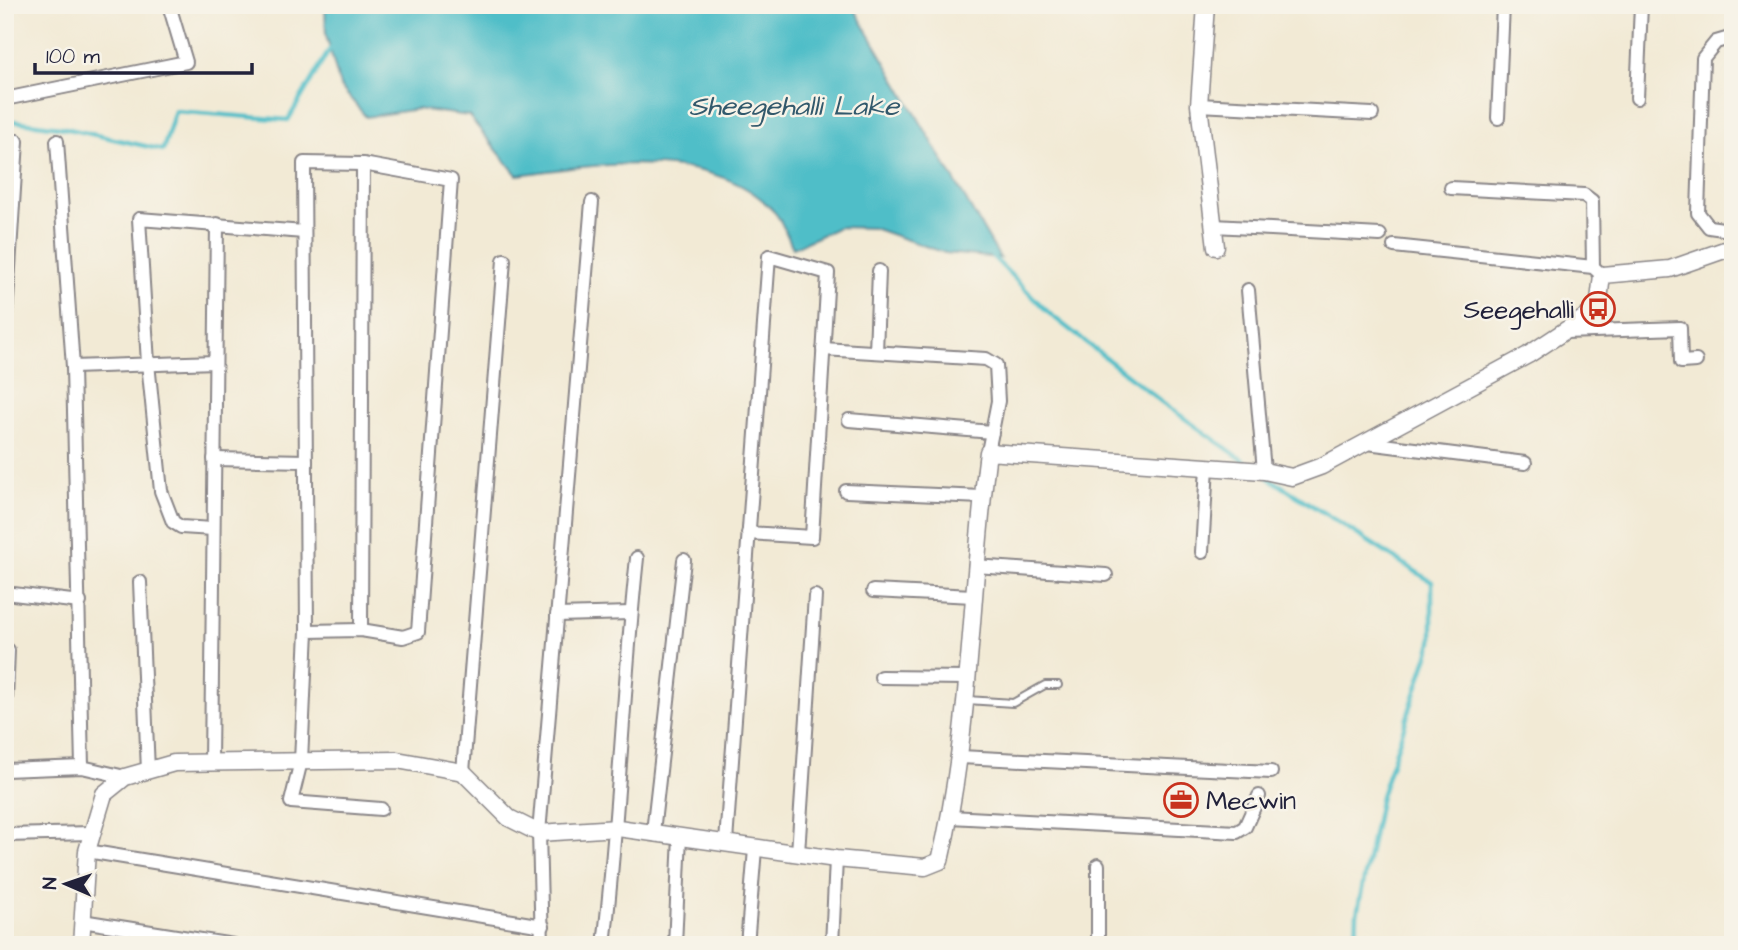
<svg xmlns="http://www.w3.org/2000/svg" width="1738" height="950" font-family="'Architects Daughter',sans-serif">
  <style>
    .water { fill: #50bec8; stroke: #397082; stroke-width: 2 }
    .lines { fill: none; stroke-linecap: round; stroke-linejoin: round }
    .stream { stroke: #50bec8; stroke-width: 4.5 }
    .service-casing { stroke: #8a8688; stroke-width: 10 }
    .minor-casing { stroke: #8a8688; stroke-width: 16 }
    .tertiary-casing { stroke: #8a8688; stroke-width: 19 }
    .service { stroke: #fff; stroke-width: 6 }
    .minor { stroke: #fff; stroke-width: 12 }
    .tertiary { stroke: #fff; stroke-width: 16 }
    .labels { text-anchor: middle; stroke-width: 5; stroke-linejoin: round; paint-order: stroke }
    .poi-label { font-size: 26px; fill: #22223b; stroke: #f7f3e8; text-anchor: end }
    .water-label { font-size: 28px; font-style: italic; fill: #32596c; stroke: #f7f3e8 }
  </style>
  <rect width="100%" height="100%" fill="#f7f3e8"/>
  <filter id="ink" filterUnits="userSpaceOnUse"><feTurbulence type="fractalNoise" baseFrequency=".0143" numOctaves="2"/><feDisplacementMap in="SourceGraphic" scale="14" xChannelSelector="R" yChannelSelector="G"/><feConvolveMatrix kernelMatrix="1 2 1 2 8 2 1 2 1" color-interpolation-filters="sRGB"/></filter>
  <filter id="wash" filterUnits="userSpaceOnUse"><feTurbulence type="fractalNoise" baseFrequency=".00686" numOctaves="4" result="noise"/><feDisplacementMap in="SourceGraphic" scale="28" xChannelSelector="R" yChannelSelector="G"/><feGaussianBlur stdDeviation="1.57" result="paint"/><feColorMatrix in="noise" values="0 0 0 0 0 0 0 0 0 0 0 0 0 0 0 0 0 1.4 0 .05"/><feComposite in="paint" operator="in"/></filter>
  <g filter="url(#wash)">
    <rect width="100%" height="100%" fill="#f2ead5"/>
    <path class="water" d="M325,5H852L1000,258L945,253L873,228L839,227L793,248C788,238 783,223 776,214C721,146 593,164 517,175L469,116L417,109L366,117L340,86L326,35Z"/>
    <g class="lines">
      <g class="stream">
        <path d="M5,120L60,127L163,150L175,111L288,120L330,49H334"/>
        <path d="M991,255L1050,314L1163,403L1250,465"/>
        <path d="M1269,478L1432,582V643L1381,796L1357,914L1356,945"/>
      </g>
    </g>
  </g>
  <g filter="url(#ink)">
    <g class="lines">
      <g class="service-casing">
        <path id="service" d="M967,700L1013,703L1045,685H1058"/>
      </g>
      <g class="minor-casing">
        <g id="minor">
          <path d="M1637,98L1641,5"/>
          <path d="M5,99L186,62L169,5"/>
          <path d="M1199,105L1372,114"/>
          <path d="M1498,118L1503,5"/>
          <path d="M57,141L73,367L82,767"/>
          <path d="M1451,188L1584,195L1592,201L1593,267"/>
          <path d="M1214,226L1380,235"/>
          <path d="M1723,229L1709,227L1698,213L1703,58L1716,42L1733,37"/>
          <path d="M1394,246L1593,267L1602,275"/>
          <path d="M1248,290L1264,471"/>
          <path d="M5,331L17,141"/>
          <path d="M1565,332L1680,328L1681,362L1696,361"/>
          <path d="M823,349L986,359L996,365L998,401L988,452"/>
          <path d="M876,352L879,271"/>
          <path d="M73,367L215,362"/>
          <path d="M849,420L992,432"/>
          <path d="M1367,443L1525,463"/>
          <path d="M214,459L306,461"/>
          <path d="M846,491L982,497"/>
          <path d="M213,529L181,527L173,522L161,491L148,363L139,219L304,232"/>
          <path d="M1202,552L1207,467"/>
          <path d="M975,566L1106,575"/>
          <path d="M140,582L148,771"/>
          <path d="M873,591L973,596"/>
          <path d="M5,593L80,602"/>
          <path d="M557,615L631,613"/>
          <path d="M361,630L363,164"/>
          <path d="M307,631L361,630L403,637L418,632L451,180L363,164L304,163L307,631L301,761L291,802L381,809"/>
          <path d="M881,677L966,678"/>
          <path d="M5,724L8,650"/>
          <path d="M960,757L1271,772"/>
          <path d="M211,762L217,224"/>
          <path d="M5,770L82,767L125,777"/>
          <path d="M463,772L504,260"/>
          <path d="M950,817L1237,832L1245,827L1259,796"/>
          <path d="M653,832L684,560"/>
          <path d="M5,835L92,833"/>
          <path d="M726,842L769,256L828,273L812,537L748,533"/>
          <path d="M87,851L543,926"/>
          <path d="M798,853L815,596"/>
          <path d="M82,921L233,945"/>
          <path d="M542,945L539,833L592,202"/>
          <path d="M604,945C619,816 623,687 637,558"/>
          <path d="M675,945L680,836"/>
          <path d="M747,945L755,849"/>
          <path d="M832,945L836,859"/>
          <path d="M1098,945V865"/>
        </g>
      </g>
      <g class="tertiary-casing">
        <g id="tertiary">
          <path d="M1206,5L1199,105L1216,247"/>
          <path d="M81,945L87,851L104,794L125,777L174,763L397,760L463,772L509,818L539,833L618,828L836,859L925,867L940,861C972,727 970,588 988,452L1264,471L1292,477L1322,466L1528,355L1598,309L1602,275L1670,269L1733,247"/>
        </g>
      </g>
      <use href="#service" class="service"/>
      <use href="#minor" class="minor"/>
      <use href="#tertiary" class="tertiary"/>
    </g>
  </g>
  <defs>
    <g id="bus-ring" transform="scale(1.75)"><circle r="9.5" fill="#f7f3e8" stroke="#c8321e" stroke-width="1.5"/><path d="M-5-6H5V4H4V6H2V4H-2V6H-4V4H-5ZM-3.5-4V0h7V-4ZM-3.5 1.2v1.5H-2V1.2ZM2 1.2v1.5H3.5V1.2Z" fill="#c8321e"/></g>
    <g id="office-ring" transform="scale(1.75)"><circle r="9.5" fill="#f7f3e8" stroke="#c8321e" stroke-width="1.5"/><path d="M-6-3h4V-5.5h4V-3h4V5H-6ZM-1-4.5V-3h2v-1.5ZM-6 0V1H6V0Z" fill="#c8321e"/></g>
  </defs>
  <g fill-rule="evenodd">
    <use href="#bus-ring" x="1598" y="309"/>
    <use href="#office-ring" x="1181" y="800"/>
  </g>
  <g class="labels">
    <g class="poi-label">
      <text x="1574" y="318">Seegehalli</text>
      <text x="1206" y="809" text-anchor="start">Mecwin</text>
    </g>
    <g class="water-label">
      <text x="794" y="115">Sheegehalli Lake</text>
    </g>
  </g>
  <rect width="1738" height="950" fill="none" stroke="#f7f3e8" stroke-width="28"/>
  <g transform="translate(66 884) rotate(272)" stroke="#f7f3e8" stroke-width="5" paint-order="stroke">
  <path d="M0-5L12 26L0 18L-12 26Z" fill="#22223b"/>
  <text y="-10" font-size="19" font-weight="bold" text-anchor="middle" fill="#22223b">N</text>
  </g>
  <path d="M35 63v10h217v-10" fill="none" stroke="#22223b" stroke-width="3.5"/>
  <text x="46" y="63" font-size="21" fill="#22223b" stroke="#f7f3e8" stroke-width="5" paint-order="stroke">100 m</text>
</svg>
